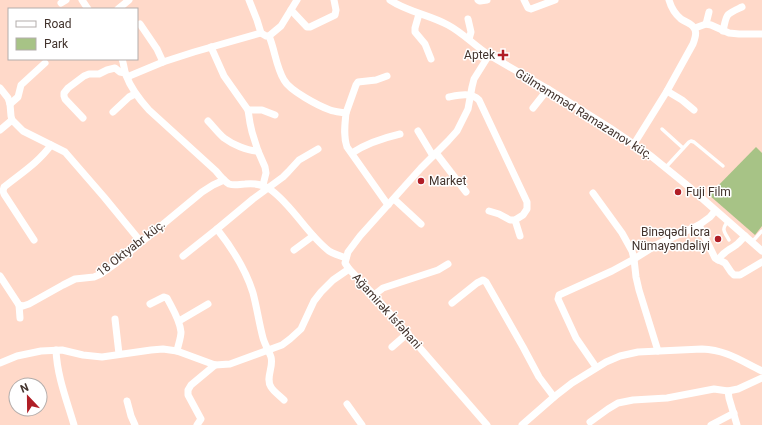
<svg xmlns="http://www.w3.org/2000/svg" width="762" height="425" font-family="Roboto,sans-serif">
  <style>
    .green { fill: #a7c386 }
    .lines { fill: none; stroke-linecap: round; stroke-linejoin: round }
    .service { stroke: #fff; stroke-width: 3.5 }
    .minor { stroke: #fff; stroke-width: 7 }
    .poi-dot { fill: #b01e26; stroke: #fff; stroke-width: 1.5 }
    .labels { text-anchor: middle; stroke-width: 3; stroke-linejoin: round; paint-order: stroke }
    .poi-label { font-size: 12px; fill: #42332d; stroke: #fff; text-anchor: end }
    .street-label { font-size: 12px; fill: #42332d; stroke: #fff }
  </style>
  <rect width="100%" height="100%" fill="#ffd9c9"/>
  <path class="green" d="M756,147L762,153V226L755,235L709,195Z"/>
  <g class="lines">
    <g class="service">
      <path d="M662,129L683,148"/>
      <path d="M666,167L689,142L691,141L694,142L723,166"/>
      <path d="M728,221C721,230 724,231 729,240"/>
      <path d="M752,242L762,231"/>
    </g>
    <g class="minor">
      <path d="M82,0L88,9"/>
      <path d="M249,0L257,20L261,33L266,36H269C275,50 276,67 284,80C290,91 319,106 330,110C335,112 341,112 346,113C345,124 343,136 347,147L388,205"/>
      <path d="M390,0C408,12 430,15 448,25C463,33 475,46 489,55L548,89L610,128L651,156L688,186L762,251"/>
      <path d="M478,0L480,1L487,0"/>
      <path d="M524,0L528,8L531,9L555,0"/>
      <path d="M61,3L66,0"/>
      <path d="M118,9L129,0"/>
      <path d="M291,10L307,27H310L335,15L336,10L334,0"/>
      <path d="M419,14L415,28V32L425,44L431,59"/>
      <path d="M468,19L471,32L469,39"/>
      <path d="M140,24L157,49L163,62"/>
      <path d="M706,24L709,12"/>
      <path d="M695,28L706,24L711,25L729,33L739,34H762"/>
      <path d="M723,31C727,13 725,15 742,7"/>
      <path d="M269,36L281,26L297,0"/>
      <path d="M211,47L224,76L248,110L250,123L252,132L258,151L265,167L266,173L263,185"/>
      <path d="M122,59C124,64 124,70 126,75C131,89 139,99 149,110L216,171C220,176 224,181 229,184C235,186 240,184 245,184C255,183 263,184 271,190C293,206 307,234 329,251C334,254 340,256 346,258"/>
      <path d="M127,77L163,62L194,52L261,33"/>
      <path d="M0,88L8,98L10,104L11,116L12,120L23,131L65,152L104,197L141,242"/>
      <path d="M667,91L682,100L694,110"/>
      <path d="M449,97C459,95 471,92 479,100L527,202V209L523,215L515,220H510L499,214L489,211"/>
      <path d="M10,104L18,97L21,85L45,63"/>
      <path d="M533,108L548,89"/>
      <path d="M248,110H262L275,115"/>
      <path d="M113,112L129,97L135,94"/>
      <path d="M346,113L356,85L358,82L376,80L387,76"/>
      <path d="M83,118L65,99L64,96V93L68,88L84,76L89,74H99L107,70L115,68L120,72L125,73"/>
      <path d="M208,121C213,126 218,133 224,138C232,144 247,151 258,151"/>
      <path d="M0,130L12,120"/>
      <path d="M418,131L433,156"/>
      <path d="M634,144L667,91L693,44C696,36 698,29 690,24C687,22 684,21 681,19C675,14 671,7 669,0"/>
      <path d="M352,153C367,143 383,138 400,134"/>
      <path d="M436,153L466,192"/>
      <path d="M593,193L622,233L632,251L634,259L636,277L639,290L658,351"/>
      <path d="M394,199L421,224"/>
      <path d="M515,220L520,236"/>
      <path d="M699,225L715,258L725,263L731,272L734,275H740L762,262"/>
      <path d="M34,240L4,194L3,191L4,187C20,174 39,162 51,145"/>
      <path d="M294,250L313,236"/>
      <path d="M183,256L217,229"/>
      <path d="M718,260C724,251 728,251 736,245C739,243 742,239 745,236"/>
      <path d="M0,276L19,305L23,306L29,304L63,285L75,279L94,277L101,274L115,264L202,192L213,185L224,180"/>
      <path d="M374,295L383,288L438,270L448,264"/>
      <path d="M452,303L477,283L483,280L486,282L523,347L539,377L554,397"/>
      <path d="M150,304L164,297L167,298C172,308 180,320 181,332C181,338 178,345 177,351"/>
      <path d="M19,305L20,318"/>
      <path d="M115,319L119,354"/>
      <path d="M179,321L208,304"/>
      <path d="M392,347L408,333"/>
      <path d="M56,350C57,376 67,401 74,425"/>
      <path d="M0,363L17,356L41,351L62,350L83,355L102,357L151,350L163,349L177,351L215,365L230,364L282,345L290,339L301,329L314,301L321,292L333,280L349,269"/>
      <path d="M596,367L576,338L558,299L559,295L612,271L634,259L658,244L699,225L710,217L715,211"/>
      <path d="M728,391L729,398L737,425"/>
      <path d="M284,400C280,396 273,391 271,387C265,378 274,367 271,357C269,351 265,345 263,338C259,323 257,308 253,293C246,270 232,248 217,229L253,199L283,177L288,172L299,160L318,149"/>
      <path d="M127,401L131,416L135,425"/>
      <path d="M347,404L362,425"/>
      <path d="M590,422L608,409L618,403L633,400L667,398L714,389L728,391L738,389L762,378"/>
      <path d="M197,425L201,419L188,395V390L191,385L215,365"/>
      <path d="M487,425L374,295L349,269L345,263L348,252L360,236L421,168L448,141L457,131L468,109L472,87L474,79L489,55"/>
      <path d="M522,425L554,397L572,383L606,362L620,356L638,352L702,349C727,350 741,361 762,371"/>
      <path d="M711,425L734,413"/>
    </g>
  </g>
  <g class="poi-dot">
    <path d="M501 49h4v4h4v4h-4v4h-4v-4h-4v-4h4z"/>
    <circle cx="421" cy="181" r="4"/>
    <circle cx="678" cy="192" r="4"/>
    <circle cx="718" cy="239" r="4"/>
  </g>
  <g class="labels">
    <g class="poi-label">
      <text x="495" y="59">Aptek</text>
      <text x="429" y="185" text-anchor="start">Market</text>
      <text x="686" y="196" text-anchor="start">Fuji Film</text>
      <text x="710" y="236">Binəqədi İcra<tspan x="710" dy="14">Nümayəndəliyi</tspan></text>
    </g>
    <g class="street-label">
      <text transform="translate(584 114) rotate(32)" y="4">Gülməmməd Ramazanov küç.</text>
      <text transform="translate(131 248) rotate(-38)" y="4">18 Oktyabr küç.</text>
      <text transform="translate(387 311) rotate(48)" y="4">Ağamirək İsfəhani</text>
    </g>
  </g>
  <rect x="8" y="8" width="130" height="52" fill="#ffffff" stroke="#b3adab"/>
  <rect x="16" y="21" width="20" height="6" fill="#ffffff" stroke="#b3adab"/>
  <text x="44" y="28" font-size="12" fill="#42332d">Road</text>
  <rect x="16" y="38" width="20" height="12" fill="#a7c386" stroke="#b3adab"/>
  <text x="44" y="48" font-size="12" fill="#42332d">Park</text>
  <g transform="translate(28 397) rotate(338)"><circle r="19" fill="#ffffff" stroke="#b3adab"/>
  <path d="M0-3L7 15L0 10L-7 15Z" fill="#b01e26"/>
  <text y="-6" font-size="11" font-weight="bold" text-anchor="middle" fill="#42332d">N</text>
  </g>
</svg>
